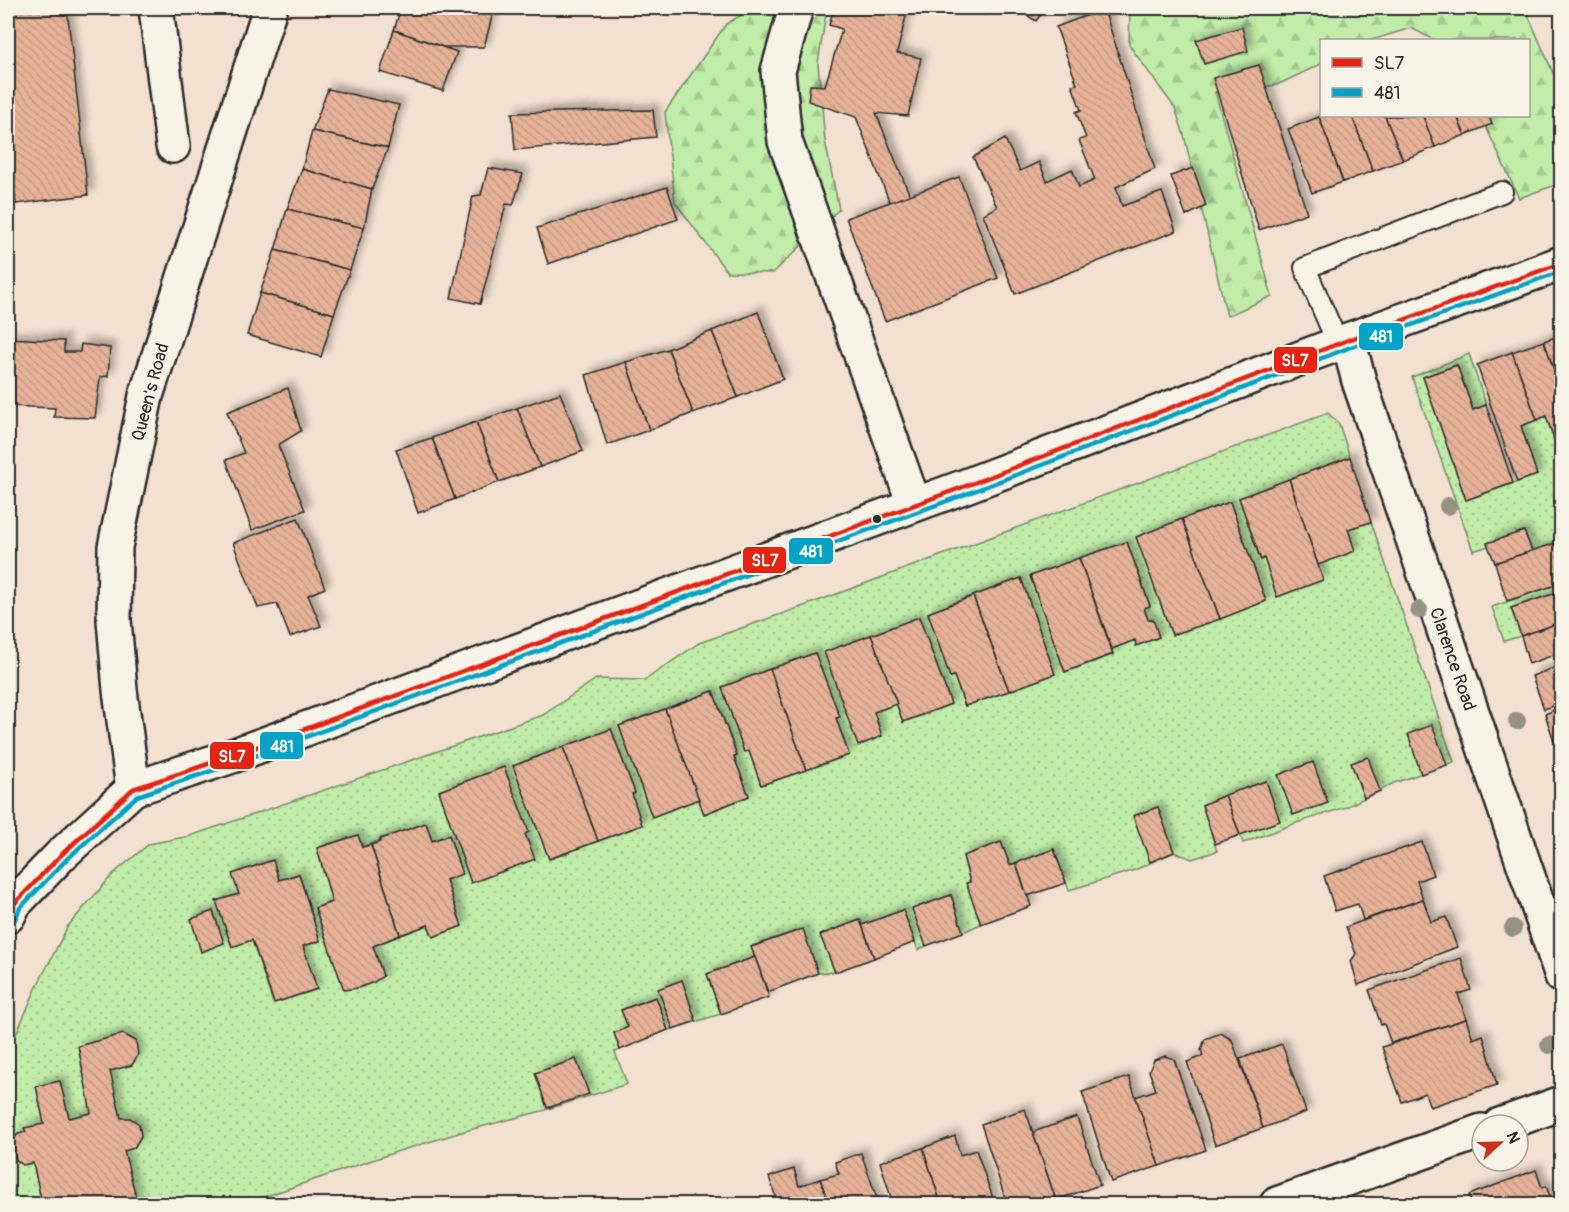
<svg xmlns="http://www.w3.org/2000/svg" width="1569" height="1212" font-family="Pangolin,sans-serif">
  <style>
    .grass { fill: url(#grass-dots); stroke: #768c6a; stroke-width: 1.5; fill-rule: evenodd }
    .forest { fill: url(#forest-firs); stroke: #768c6a; stroke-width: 1.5 }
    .building { fill: url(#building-back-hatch); stroke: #2b2b2b; stroke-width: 1.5; filter: url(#shadow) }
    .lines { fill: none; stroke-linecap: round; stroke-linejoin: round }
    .lane-casing { stroke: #2b2b2b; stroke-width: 24 }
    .street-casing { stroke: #2b2b2b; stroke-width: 38 }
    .secondary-casing { stroke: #2b2b2b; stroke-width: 38 }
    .primary-casing { stroke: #2b2b2b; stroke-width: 38 }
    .lane { stroke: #f7f3e8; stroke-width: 20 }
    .street { stroke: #f7f3e8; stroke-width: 33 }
    .secondary { stroke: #f7f3e8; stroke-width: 33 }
    .primary { stroke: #f7f3e8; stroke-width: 33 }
    .bus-1-casing { stroke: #f7f3e8; stroke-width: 9 }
    .bus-2-casing { stroke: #f7f3e8; stroke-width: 9 }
    .bus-1 { stroke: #e42313; stroke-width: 4.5 }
    .bus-2 { stroke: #02a3c6; stroke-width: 4.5 }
    .tree { fill: #959283 }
    .bus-dot { fill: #2b2b2b; stroke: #f7f3e8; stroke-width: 2 }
    .labels { text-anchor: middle; stroke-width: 6; stroke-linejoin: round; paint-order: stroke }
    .street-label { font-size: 18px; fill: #2b2b2b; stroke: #f7f3e8 }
    .line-badge { stroke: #f7f3e8; stroke-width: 2 }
    .badge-label { font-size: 16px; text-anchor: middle; font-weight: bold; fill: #fff }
  </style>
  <defs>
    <pattern id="grass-dots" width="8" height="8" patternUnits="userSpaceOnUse" patternTransform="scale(1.5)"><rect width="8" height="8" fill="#c1eca9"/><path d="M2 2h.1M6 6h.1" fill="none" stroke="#a6cb92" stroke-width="1.8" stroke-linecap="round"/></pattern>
    <pattern id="forest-firs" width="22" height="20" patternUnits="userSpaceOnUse" patternTransform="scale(1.5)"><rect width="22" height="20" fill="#c1eca9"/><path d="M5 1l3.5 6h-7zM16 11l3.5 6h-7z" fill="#a6cb92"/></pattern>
    <pattern id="building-back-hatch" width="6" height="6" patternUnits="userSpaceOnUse" patternTransform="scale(1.5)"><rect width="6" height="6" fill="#e5b298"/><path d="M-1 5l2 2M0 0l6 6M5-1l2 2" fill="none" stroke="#c59983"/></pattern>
    <filter id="shadow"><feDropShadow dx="5.5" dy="-5.5" stdDeviation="3" flood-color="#0004"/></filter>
  </defs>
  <rect width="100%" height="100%" fill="#f2e0d0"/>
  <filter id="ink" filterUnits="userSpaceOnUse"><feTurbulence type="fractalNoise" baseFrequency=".0167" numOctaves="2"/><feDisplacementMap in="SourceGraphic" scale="12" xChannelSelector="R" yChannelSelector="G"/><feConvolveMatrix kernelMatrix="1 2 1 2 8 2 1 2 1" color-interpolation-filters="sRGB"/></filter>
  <g filter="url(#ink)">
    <g class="grass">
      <path d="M1469,354L1486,405L1473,410L1457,365L1423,377L1466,500L1537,475L1521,426L1546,416L1558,453L1561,452V541L1532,551L1524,531L1488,543L1489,546L1473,551L1412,377Z"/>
      <path d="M1328,413L1339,424L1350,457L1239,498L1260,559L1264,558L1323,580L1318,565L1348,529L1371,522L1454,762L1394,783L1346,807L1296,823L1243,843L1225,795L1202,805L1217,851L1192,859L1174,852L1135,870L1069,890L1054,850L1010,865L1001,842L963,856L970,882L967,883L981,924L963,932L951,895L913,909L926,946L918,950L903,910L862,925L859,920L821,935L835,972L818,973L802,929L752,946L755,957L707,974L721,1014L668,1030L655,997L621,1010L628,1027L614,1033L620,1050L615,1052L627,1084L542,1111L465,1131L399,1151L243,1204H8V1057L10,1048L38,984L68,926L113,874L149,844L190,836L543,715L596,679L645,680L699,643L804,606ZM1230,502L1266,601L1172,635L1137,537ZM1127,542L1150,605L1144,608L1148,620H1153L1159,637L1136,646L1135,640L1112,649L1113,655L1065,672L1030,576ZM1021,578L1055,674L965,706L954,676L950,677L928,613ZM919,617L951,704L904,722L897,704L874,712ZM815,653L839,717L836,718L849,755L761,785L749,751L744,752L722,687ZM713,691L737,755L734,757L749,796L705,814L699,799L652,816L619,726ZM611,729L635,793L632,795L642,825L550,859L514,766ZM426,823L432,841L449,835L462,873L446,880L462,926L433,937L428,925L373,946L383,976C371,985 359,988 344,989L315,908L332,902L317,848L358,835L362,847ZM272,860L279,880L299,874L320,941L303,946L316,990L273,1003L252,940L217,901L239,894L233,874Z"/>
      <path d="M1561,583V591L1511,608L1521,636L1504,641L1492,607Z"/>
    </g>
    <g class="forest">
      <path d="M753,8H827L818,63L825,141L839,209L773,273L727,272L675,202L665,112L726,24Z"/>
      <path d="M1130,8H1536L1528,15L1561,91V183L1519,198L1481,116H1528V40H1434L1411,28L1372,40H1322L1321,64L1277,85L1215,92L1272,296L1227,316L1184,135L1175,108L1129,45Z"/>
    </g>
    <g class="building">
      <path d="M17,8H67L88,195L16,204L8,145V10Z"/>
      <path d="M401,8H488L494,9L484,47H443L394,30Z"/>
      <path d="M834,8H880L892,9V8H908L897,53L921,58L908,116L876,113L910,196L890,203L856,117L808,101L810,85L825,86L842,29L829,25Z"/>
      <path d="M982,8H1001L985,15Z"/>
      <path d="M1015,8H1046L1036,21Z"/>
      <path d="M1104,9L1155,169L1116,187L1122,206L1162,192L1176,231L1015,294L983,214L997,207L973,157L1005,139L1020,171L1039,162L1047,181L1072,169L1079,187L1095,180L1079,140L1086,138L1076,112L1081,110L1072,85L1077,84L1056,27Z"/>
      <path d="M1242,27L1248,51L1204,64L1196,40Z"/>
      <path d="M394,30L457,52L443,91L380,72Z"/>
      <path d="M1259,65L1307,213L1259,230L1213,78Z"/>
      <path d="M328,89L399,105L388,148L312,131Z"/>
      <path d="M653,110L656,137L515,150L512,113Z"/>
      <path d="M1322,116H1352L1373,171L1343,182L1319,117Z"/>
      <path d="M1352,116H1385L1403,160L1373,171Z"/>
      <path d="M1385,116H1423L1435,147L1403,160Z"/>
      <path d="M1423,116H1457L1465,135L1435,147Z"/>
      <path d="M1457,116H1489L1492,124L1465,135Z"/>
      <path d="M1319,117L1343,182L1312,193L1288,129Z"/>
      <path d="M312,131L388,148L372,189L302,169Z"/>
      <path d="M488,168L523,174L513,205L506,204L480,304L451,298L473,196L481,195Z"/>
      <path d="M1193,168L1206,206L1186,216L1171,176Z"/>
      <path d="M302,169L372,189L364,228L287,209Z"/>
      <path d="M959,177L998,278L885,321L846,218Z"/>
      <path d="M667,187L678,219L548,264L537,228Z"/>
      <path d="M287,209L364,228L350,270L275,250Z"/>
      <path d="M275,250L350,270L334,314L260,293Z"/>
      <path d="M260,293L334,314L321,357L247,335Z"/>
      <path d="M758,312L783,379L738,397L712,331Z"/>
      <path d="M712,331L738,397L693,413L668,349Z"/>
      <path d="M1562,335V393L1544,341Z"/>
      <path d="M8,338L64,341V352H80L81,344L110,348L108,376L100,377L95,418L54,417L55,408L8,406Z"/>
      <path d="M1544,341L1562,393V452L1559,453L1546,416L1537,420L1512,352Z"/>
      <path d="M668,349L693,413L649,430L626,362Z"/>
      <path d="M1512,352L1537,420L1521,426L1537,475L1517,482L1477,365Z"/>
      <path d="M626,362L649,430L607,445L586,375Z"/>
      <path d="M1457,365L1473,410L1486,405L1513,483L1466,500L1423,377Z"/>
      <path d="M288,388L301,431L278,445L305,510L252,530L226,460L244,453L227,412Z"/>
      <path d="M560,393L583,451L540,467L517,408Z"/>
      <path d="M517,408L540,467L499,482L476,422Z"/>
      <path d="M476,422L499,482L455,499L432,438Z"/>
      <path d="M432,438L455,499L418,513L396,449Z"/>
      <path d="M1350,457L1371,522L1348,529L1355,551L1318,565L1289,479Z"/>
      <path d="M1289,479L1323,580L1277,597L1264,558L1261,560L1239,498Z"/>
      <path d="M1230,502L1266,601L1220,619L1182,519Z"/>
      <path d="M298,518L325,588L308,595L321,626L290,637L277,604L258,608L233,543Z"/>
      <path d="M1182,519L1220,619L1172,635L1136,537Z"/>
      <path d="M1524,531L1532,551L1495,563L1487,543Z"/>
      <path d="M1562,541V583L1507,601L1495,563Z"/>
      <path d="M1127,542L1150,606L1144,608L1148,620L1153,619L1159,637L1136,646L1135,640L1112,649L1079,558Z"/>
      <path d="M1079,558L1113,654L1065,672L1030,576Z"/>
      <path d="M1021,578L1055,674L1009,691L973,596Z"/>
      <path d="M1562,591V622L1521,636L1511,608Z"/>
      <path d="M973,596L1009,691L965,706L954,676L950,677L928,613Z"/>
      <path d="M919,617L951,704L903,722L871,635Z"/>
      <path d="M1562,622V652L1529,664L1521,636Z"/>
      <path d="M871,635L897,704L874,712L882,736L858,746L824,652Z"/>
      <path d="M815,653L840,717L836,718L849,755L806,770L770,669Z"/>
      <path d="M1562,665V707L1558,709L1556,705L1544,709L1532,676Z"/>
      <path d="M770,669L806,770L761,785L749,751L744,752L722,687Z"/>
      <path d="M713,691L737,756L734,757L749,796L704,814L665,709Z"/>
      <path d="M1562,707V745L1556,747L1545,714Z"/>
      <path d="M665,709L699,799L652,817L619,726Z"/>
      <path d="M1432,725L1447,765L1421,774L1408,734Z"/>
      <path d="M611,729L635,793L632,794L642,825L598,841L563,747Z"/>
      <path d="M1562,745V764L1556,747Z"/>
      <path d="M563,747L598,841L549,859L513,766Z"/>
      <path d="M1368,757L1380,791L1364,798L1351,763Z"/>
      <path d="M1313,762L1328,803L1293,815L1278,775Z"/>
      <path d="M504,767L529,832L525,834L535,859L471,883L439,791Z"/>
      <path d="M1266,781L1280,821L1240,835L1225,795Z"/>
      <path d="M1225,795L1240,835L1215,844L1202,805Z"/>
      <path d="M1158,807L1174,852L1150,862L1133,816Z"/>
      <path d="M426,823L432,841L449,835L462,874L446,880L462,926L433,937L428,925L400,935L371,845L380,842V839Z"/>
      <path d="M358,835L362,847L371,845L400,935L373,946L383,976L374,982L358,988L344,990L315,908L332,902L317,848Z"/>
      <path d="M1001,842L1010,865L1016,863L1031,906L981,924L966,883L970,882L963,856Z"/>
      <path d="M1422,842L1433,875L1417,881L1423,899L1363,920L1358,904L1335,911L1324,876Z"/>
      <path d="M1054,849L1066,883L1027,896L1016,863Z"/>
      <path d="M273,860L279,880L299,874L320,941L303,946L317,989L274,1003L252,940L232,947L216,901L239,894L232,874Z"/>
      <path d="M951,895L963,932L926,946L912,909Z"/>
      <path d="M1423,899L1431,922L1446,917L1457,947L1358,985L1351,961L1356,954L1346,927Z"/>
      <path d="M903,910L915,942L874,958L862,925Z"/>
      <path d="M213,911L224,943L201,952L191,919Z"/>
      <path d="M860,920L874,958L835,972L820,935Z"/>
      <path d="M803,929L818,973L768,992L751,947Z"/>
      <path d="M755,957L769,997L721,1014L707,974Z"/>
      <path d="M1461,958L1471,990L1458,994L1466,1019L1391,1043L1384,1024L1381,1025L1369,990Z"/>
      <path d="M682,980L696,1021L673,1029L658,989Z"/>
      <path d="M656,997L668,1030L620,1050L614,1033L628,1027L621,1010Z"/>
      <path d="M1466,1019L1473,1039L1483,1035L1497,1085L1430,1107L1425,1093L1402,1102L1382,1047Z"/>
      <path d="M1221,1033L1232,1040L1263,1128L1215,1145L1187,1062L1203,1056L1201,1050L1205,1039Z"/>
      <path d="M123,1034L136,1041L138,1055L132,1065L110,1071L121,1118H130L139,1124L141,1136L134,1148L124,1151L138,1204H42L33,1163L23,1165L16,1160L12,1141L18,1134L26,1132L24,1128L44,1124L36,1086L60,1081L69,1118L91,1113L78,1046Z"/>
      <path d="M1282,1044L1306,1112L1263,1128L1240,1059Z"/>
      <path d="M1165,1056L1174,1059L1206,1150L1159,1166L1135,1097L1156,1090L1149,1071L1154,1060Z"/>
      <path d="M576,1059L589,1094L547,1108L535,1073Z"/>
      <path d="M1129,1077L1159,1166L1111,1182L1082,1092Z"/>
      <path d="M1025,1109L1056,1200L1043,1204H1007L981,1124Z"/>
      <path d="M1077,1117L1100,1185L1056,1200L1033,1132Z"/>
      <path d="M955,1136L960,1155L976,1150L995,1204H941L923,1148Z"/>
      <path d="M923,1148L941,1204H893L880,1162Z"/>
      <path d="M861,1153L879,1204H829L820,1179L839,1174L835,1162Z"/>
      <path d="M794,1169L799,1186L820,1179L829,1204H778L769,1177Z"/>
      <path d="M1536,1170L1542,1188L1546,1186L1553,1204H1472L1469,1195Z"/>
    </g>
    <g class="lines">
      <g class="lane-casing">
        <path id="lane" d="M1338,344L1305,268L1502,192"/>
      </g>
      <g class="street-casing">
        <g id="street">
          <path d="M156,8L173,146"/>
          <path d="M796,8L778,71L785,141L914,504"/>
          <path d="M1348,340L1359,381L1562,976"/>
          <path d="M1500,1125L1562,1103"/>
          <path d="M1277,1204L1482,1131"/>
        </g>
      </g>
      <g class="secondary-casing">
        <path id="secondary" d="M133,789L120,690L114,620L115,547L146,396L270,8"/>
      </g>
      <g class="primary-casing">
        <path id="primary" d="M8,916L14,904L61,855L133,789L232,756L963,487L1348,340L1562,263"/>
      </g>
      <use href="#lane" class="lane"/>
      <use href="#street" class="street"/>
      <use href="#secondary" class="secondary"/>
      <use href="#primary" class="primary"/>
      <g class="bus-1-casing">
        <path id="bus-1" d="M8,916L14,904L61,855L133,789L232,756L963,487L1348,340L1562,263"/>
      </g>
      <g class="bus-2-casing">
        <path id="bus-2" d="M15,919L20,908L66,860L137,796L235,763L966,494L1351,347L1562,271"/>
      </g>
      <use href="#bus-1" class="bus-1"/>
      <use href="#bus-2" class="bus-2"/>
    </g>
    <g class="tree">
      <circle cx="1448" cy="506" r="9"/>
      <circle cx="1419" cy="610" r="9"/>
      <circle cx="1517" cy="721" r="9"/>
      <circle cx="1513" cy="928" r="9"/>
      <circle cx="1549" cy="1045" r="9"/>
    </g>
  </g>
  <circle class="bus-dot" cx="877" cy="519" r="5"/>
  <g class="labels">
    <g class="street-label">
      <text transform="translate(150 392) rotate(-75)" y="6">Queen's Road</text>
      <text transform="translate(1453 659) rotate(71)" y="6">Clarence Road</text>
    </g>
  </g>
  <g class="line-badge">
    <rect x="1358" y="322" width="46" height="29" rx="6" fill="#02a3c6"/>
    <rect x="1273" y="346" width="45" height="28" rx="6" fill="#e42313"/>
    <rect x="788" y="537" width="46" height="28" rx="6" fill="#02a3c6"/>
    <rect x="742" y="546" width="45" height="28" rx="6" fill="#e42313"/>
    <rect x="259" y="731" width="45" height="29" rx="6" fill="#02a3c6"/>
    <rect x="209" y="741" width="46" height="29" rx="6" fill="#e42313"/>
  </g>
  <g class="badge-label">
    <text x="1381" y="342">481</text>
    <text x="1295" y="366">SL7</text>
    <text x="811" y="557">481</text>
    <text x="765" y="566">SL7</text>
    <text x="282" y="752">481</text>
    <text x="232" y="762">SL7</text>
  </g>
  <rect width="1569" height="1212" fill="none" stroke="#f7f3e8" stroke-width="30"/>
  <rect x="15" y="15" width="1539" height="1182" fill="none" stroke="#2b2b2b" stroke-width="2" filter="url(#ink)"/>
  <rect x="1320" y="39" width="210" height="78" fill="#f7f3e8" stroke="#a5a39c" stroke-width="1.5"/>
  <rect x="1332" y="58" width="30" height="9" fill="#e42313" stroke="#a5a39c" stroke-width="1.5"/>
  <text x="1374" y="69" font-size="18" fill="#2b2b2b">SL7</text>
  <rect x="1332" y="88" width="30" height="9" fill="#02a3c6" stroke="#a5a39c" stroke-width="1.5"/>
  <text x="1374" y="99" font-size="18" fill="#2b2b2b">481</text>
  <g transform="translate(1500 1143) rotate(68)"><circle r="28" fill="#f7f3e8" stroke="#a5a39c" stroke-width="1.5"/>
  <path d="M0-4.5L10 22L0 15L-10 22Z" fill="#c8321e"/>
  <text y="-9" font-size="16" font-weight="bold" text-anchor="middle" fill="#2b2b2b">N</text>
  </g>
</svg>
